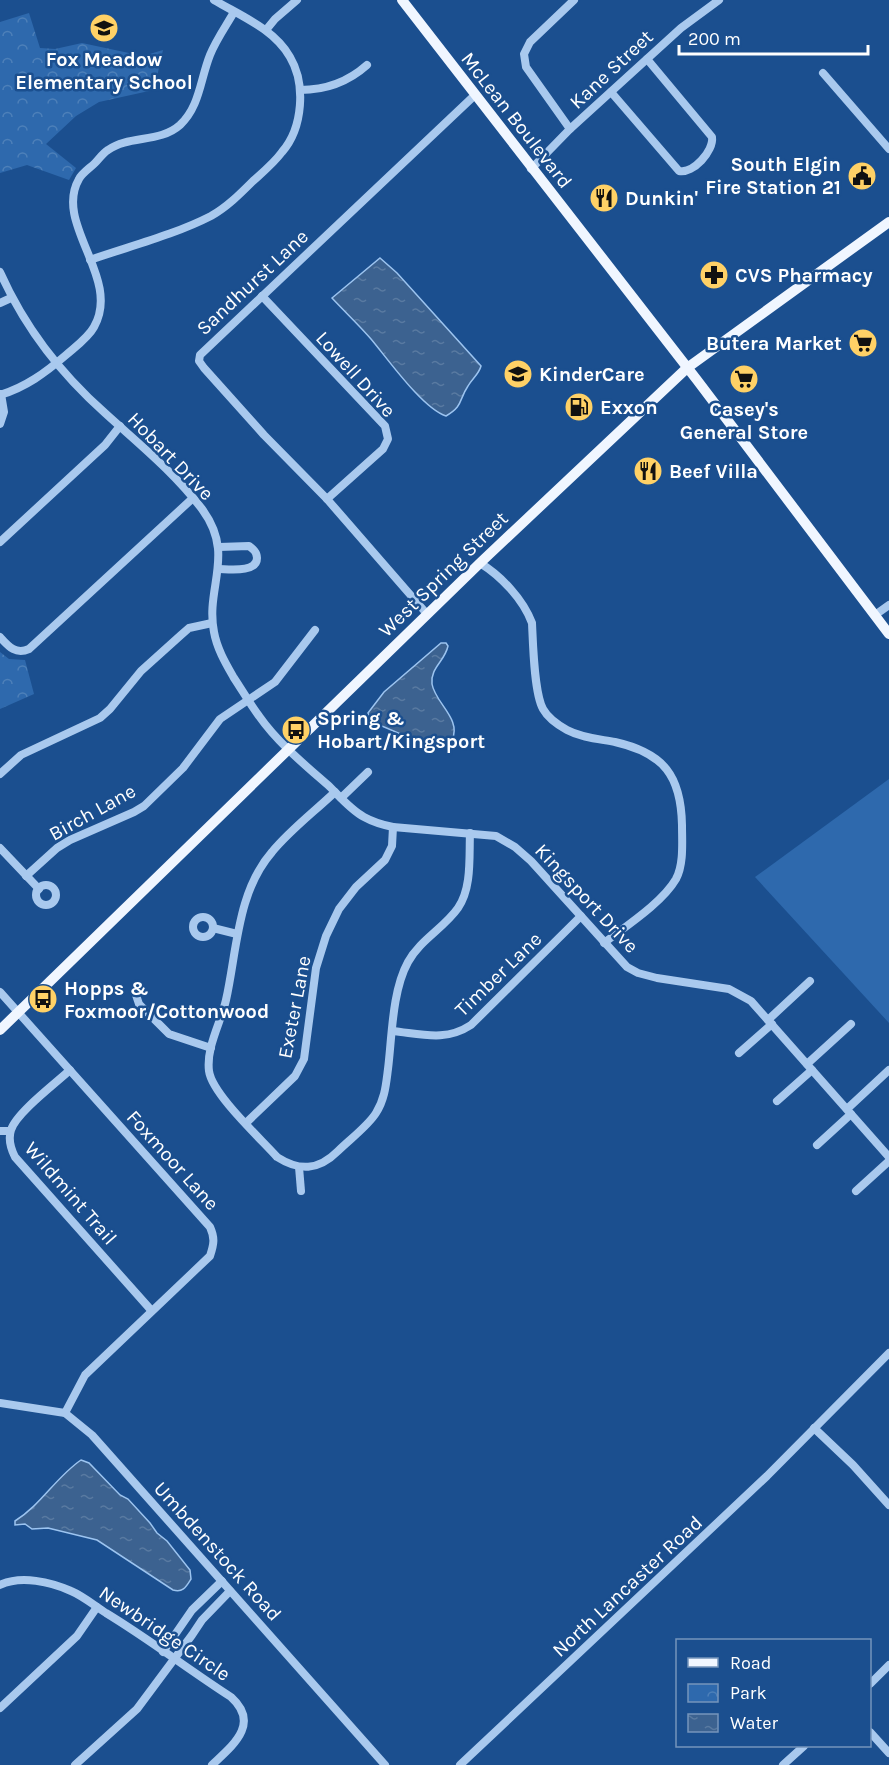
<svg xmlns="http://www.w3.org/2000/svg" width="889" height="1765" font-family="Karla,sans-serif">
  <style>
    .grass { fill: #2e69ad }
    .park { fill: url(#park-crowns) }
    .water { fill: url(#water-ripples); stroke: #9cc4f0; stroke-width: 1.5 }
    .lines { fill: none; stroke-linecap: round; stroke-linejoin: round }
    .minor { stroke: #a9c9ee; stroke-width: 8 }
    .major { stroke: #f0f6ff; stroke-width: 10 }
    .labels { text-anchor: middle; stroke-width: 5; stroke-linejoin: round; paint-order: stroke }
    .poi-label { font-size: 20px; font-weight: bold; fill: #fff; stroke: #1b4f8f; text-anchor: start }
    .street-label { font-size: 20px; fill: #fff; stroke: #1b4f8f }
  </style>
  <defs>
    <pattern id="park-crowns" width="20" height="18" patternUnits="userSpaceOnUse" patternTransform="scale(1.5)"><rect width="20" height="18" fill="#2e69ad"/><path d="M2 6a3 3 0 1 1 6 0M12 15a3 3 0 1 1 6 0" fill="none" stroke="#4d80b9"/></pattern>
    <pattern id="water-ripples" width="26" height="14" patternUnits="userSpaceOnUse" patternTransform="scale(1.5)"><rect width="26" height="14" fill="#3c6290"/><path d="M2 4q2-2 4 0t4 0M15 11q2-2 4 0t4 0" fill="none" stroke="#597aa1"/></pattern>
  </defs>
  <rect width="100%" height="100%" fill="#1b4f8f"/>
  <path class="grass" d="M889,779V1023L755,877Z"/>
  <g class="park">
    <path d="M29,13L40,48L55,49L82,43L143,56L163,50L156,81L149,91L99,102L76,116L46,144L76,168L69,180L27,165L0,173V22Z"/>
    <path d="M0,652L9,659L25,660L34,694L0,709Z"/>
  </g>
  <g class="water">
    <path d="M380,258L397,273L481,366C479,374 472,379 468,386C458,401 464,405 446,416C423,409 387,358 371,339C359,325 345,312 332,298Z"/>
    <path d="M441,643H446L448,646C445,661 430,668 432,684C435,703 462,719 452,740C448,748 438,748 431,747L370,721L368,713L384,692Z"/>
    <path d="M81,1460L89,1463L120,1495L128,1499L150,1523L157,1533L167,1541L190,1570L191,1579C186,1587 183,1593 173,1590L97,1540L48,1528L32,1529L25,1524L15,1525V1521C41,1505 56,1477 81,1460Z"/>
  </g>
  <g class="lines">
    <g class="minor">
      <path d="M266,30L275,19L297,0"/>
      <path d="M823,73L889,149"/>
      <path d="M300,90C325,90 348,82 367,65"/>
      <path d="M611,92L679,171C693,174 714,151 712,137L647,59"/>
      <path d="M570,129L526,67L524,54L530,42L574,0"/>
      <path d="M531,169L570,129L681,28L719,0"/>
      <path d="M90,260C130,246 174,235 211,216C227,207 240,194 253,181C263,172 274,163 282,152C303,128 306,84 290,57C274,29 241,16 214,0"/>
      <path d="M0,272C24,326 61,374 105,413C139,444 174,472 202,509C236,555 205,587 214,632C217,649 226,664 234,678C242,690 250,704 259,716C278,743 305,765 330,787C340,797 351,810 364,817C373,822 383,825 393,827L496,836L515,847L531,861L627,967L638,973L657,978L729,989L751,1001L889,1157"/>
      <path d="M262,296L385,426L388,439L383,449L327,499"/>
      <path d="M0,303L11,298"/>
      <path d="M0,395C26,387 45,373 66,355C75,347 88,338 94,327C122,278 53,224 79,179C82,173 90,168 95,163C99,159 103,153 108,150C129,135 160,143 180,125C200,106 200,80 210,55C216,40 226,26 234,12"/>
      <path d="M0,424L4,412L1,394"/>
      <path d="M0,542L105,445L120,426"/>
      <path d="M480,563C501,576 523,599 532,623C533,643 534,693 543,709C548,718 558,725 567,730C582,738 599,739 615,742C664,753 681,776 682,825C682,842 684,864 676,879C662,903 626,926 604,943"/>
      <path d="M219,569C228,569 257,573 257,558C257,552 253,549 249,546L219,547"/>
      <path d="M427,614L327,499L264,435L204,368L199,361L200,355L475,95"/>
      <path d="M875,615L889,605"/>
      <path d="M0,637C9,647 16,655 29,649L193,498"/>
      <path d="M0,774L21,755L100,718L110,709L141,671L181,635L189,628L212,623"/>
      <path d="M335,792C314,812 290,830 272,852C237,892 237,951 226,1000C221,1022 206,1047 209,1071C212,1094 260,1138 277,1157C299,1171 318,1171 338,1151C349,1140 368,1126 376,1113C385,1099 386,1084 388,1069C392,1037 392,991 408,962C420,940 444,928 458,908C472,888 469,857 470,833"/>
      <path d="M341,798L368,772"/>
      <path d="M0,848L39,889"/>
      <path d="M26,876L57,848L70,840L134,812L144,806L183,768L220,719L275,682L315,630"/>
      <circle cx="46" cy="895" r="10"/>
      <circle cx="203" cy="927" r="10"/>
      <path d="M213,928L237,934"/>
      <path d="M0,992L210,1227C215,1238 214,1244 210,1256L85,1375L65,1413"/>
      <path d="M135,992L139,1004L169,1034L211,1048"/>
      <path d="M768,1020L810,981"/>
      <path d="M392,1031C422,1034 445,1042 471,1025L581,916"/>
      <path d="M739,1053L772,1024"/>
      <path d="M807,1064L851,1024"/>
      <path d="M70,1070C56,1083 16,1113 11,1130C8,1139 11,1149 15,1157L151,1310"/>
      <path d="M777,1101L812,1070"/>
      <path d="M847,1109L889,1070"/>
      <path d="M246,1123L295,1076L304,1059L316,968L326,936L339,909L356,887L385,860L392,846L393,827"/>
      <path d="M0,1131H10"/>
      <path d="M817,1145L851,1114"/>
      <path d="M299,1167L301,1191"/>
      <path d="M856,1191L889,1161"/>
      <path d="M0,1403L65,1413L92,1435L385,1765"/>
      <path d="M814,1428L853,1465L889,1505"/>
      <path d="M0,1585C21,1575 51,1582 71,1591C83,1596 95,1606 106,1613C149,1639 189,1670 231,1697C261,1724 232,1746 212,1765"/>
      <path d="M163,1652L192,1610L222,1581"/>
      <path d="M870,1684L889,1665"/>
      <path d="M0,1708L77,1636L97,1607"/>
      <path d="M870,1732L889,1753"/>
      <path d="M75,1765L137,1709L192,1635L202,1620L230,1591"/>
      <path d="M460,1765L767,1476L889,1353"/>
      <path d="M783,1765L804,1746"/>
    </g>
    <g class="major">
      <path d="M402,0L697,380L889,634"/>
      <path d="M0,1030L480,563L687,368L889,222"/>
    </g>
  </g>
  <defs>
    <g id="school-disc" transform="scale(1.5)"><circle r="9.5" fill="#ffd166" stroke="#1b4f8f"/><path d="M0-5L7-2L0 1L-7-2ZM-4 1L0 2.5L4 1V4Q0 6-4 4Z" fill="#111"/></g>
    <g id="civic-disc" transform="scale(1.5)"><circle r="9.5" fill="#ffd166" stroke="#1b4f8f"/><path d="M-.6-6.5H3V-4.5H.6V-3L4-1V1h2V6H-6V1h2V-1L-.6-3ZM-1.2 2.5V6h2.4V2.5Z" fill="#111"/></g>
    <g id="restaurant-disc" transform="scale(1.5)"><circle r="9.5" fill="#ffd166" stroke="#1b4f8f"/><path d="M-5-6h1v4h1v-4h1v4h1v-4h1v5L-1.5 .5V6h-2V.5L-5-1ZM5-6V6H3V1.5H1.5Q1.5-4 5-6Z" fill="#111"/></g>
    <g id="pharmacy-disc" transform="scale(1.5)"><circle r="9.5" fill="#ffd166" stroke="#1b4f8f"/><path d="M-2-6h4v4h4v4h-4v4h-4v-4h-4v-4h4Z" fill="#111"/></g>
    <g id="supermarket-disc" transform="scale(1.5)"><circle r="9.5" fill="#ffd166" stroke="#1b4f8f"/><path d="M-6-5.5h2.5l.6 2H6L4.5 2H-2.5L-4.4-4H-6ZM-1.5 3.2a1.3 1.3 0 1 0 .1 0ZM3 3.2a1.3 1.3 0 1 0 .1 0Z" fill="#111"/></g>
    <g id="fuel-disc" transform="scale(1.5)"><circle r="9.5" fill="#ffd166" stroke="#1b4f8f"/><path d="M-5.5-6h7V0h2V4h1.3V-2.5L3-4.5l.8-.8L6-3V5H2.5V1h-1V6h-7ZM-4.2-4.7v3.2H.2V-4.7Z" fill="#111"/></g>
    <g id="bus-disc" transform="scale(1.5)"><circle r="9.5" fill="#ffd166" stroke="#1b4f8f"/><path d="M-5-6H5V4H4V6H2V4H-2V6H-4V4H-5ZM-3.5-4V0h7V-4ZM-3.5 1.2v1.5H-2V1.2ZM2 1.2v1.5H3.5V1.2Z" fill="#111"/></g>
  </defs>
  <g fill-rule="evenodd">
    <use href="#school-disc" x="104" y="28"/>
    <use href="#civic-disc" x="862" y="176"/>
    <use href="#restaurant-disc" x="604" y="198"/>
    <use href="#pharmacy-disc" x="714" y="275"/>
    <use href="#supermarket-disc" x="863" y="343"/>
    <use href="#school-disc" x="518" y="374"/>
    <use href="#supermarket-disc" x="744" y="379"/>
    <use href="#fuel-disc" x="579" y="407"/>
    <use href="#restaurant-disc" x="648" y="471"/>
    <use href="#bus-disc" x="296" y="730"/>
    <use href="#bus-disc" x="43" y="999"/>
  </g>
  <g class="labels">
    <g class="poi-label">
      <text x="104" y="66" text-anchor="middle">Fox Meadow<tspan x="104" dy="23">Elementary School</tspan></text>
      <text x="841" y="171" text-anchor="end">South Elgin<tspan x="841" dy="23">Fire Station 21</tspan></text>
      <text x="625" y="205">Dunkin'</text>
      <text x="735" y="282">CVS Pharmacy</text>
      <text x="842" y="350" text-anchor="end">Butera Market</text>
      <text x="539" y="381">KinderCare</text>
      <text x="600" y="414">Exxon</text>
      <text x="744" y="416" text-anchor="middle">Casey's<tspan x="744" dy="23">General Store</tspan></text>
      <text x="669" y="478">Beef Villa</text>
      <text x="317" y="725">Spring &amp;<tspan x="317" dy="23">Hobart/Kingsport</tspan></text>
      <text x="64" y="995">Hopps &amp;<tspan x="64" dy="23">Foxmoor/Cottonwood</tspan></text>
    </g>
    <g class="street-label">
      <text transform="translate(611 69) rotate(-43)" y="7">Kane Street</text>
      <text transform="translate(517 120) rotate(52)" y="7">McLean Boulevard</text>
      <text transform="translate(252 282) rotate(-43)" y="7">Sandhurst Lane</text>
      <text transform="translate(356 374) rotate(48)" y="7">Lowell Drive</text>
      <text transform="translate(171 456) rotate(46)" y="7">Hobart Drive</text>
      <text transform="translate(443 574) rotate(-44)" y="7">West Spring Street</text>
      <text transform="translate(92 812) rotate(-29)" y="7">Birch Lane</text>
      <text transform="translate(587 898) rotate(47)" y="7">Kingsport Drive</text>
      <text transform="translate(498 974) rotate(-44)" y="7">Timber Lane</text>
      <text transform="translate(294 1007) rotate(-79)" y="7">Exeter Lane</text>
      <text transform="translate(173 1160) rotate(48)" y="7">Foxmoor Lane</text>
      <text transform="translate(71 1193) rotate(49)" y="7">Wildmint Trail</text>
      <text transform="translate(218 1551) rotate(48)" y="7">Umbdenstock Road</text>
      <text transform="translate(627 1586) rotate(-43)" y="7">North Lancaster Road</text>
      <text transform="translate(165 1633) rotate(34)" y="7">Newbridge Circle</text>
    </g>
  </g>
  <rect x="676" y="1639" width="195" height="108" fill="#1b4f8f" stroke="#7695bc" stroke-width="1.5"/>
  <rect x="688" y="1658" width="30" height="9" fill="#f0f6ff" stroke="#7695bc" stroke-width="1.5"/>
  <text x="730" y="1669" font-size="18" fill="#ffffff">Road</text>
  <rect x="688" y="1684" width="30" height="18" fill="url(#park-crowns)" stroke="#7695bc" stroke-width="1.5"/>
  <text x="730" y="1699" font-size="18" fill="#ffffff">Park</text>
  <rect x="688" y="1714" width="30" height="18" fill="url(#water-ripples)" stroke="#7695bc" stroke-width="1.5"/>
  <text x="730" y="1729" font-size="18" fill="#ffffff">Water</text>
  <path d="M679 45v9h189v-9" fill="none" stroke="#ffffff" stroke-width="3"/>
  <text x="688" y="45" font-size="18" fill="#ffffff" stroke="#1b4f8f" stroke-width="4.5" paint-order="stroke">200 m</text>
</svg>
